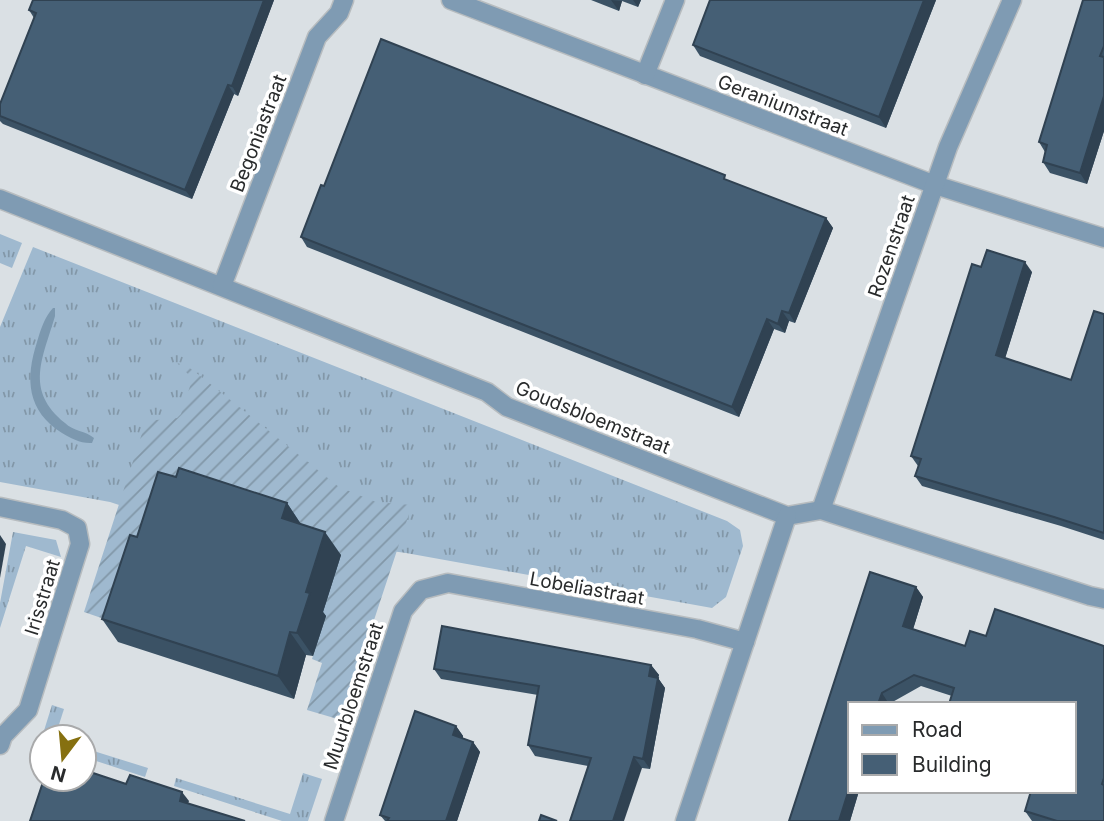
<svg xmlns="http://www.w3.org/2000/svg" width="1104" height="821" font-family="Inter,sans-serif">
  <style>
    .grass { fill: url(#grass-tufts) }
    .garden { fill: url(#garden-furrows) }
    .water { fill: #7c98af }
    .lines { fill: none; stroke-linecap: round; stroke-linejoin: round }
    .minor-casing { stroke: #b7bcbf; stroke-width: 21 }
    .minor { stroke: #7f9bb3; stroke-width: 18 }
    .wall { fill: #3b5265 }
    .shaded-wall { fill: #304252 }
    .building { fill: #455f75; stroke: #304252; stroke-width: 2 }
    .labels { text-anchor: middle; stroke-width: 7; stroke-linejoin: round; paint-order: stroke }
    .street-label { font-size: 19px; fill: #292b2c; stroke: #fff }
  </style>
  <defs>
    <pattern id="grass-tufts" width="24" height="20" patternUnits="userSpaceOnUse" patternTransform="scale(1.75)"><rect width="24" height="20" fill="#9fb9cf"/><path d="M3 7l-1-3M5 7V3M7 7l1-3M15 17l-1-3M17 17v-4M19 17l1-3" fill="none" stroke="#8297a8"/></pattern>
    <pattern id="garden-furrows" width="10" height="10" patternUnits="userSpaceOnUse" patternTransform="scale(1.75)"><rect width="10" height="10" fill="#9fb9cf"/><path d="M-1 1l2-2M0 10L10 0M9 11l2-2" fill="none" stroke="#8297a8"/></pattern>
  </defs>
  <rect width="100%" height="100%" fill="#dae0e4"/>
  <g class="grass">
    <path d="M0,234L22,243L12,268L0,263Z"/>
    <path d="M33,247L727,521L740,530L743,546L726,597L712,608L406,553L165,520L110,502L0,482V327Z"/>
    <path d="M13,532L56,540L61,557L26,546L0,628V603Z"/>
    <path d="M52,705L64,709L55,737H42Z"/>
    <path d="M84,748L148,768L145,777L84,757Z"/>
    <path d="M303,773L322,779L308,821H282L174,786L176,778L290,814Z"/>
  </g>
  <path class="garden" d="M177,363L187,366L203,378L339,487L376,502L412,505L341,720L307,710L322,663L312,659L325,616L113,622L84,612L146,421L177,418L181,414L191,383L190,376Z"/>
  <path class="water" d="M53,308H55V316C43,358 24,390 65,423C73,431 86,431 94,438L92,443C82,444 70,438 62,433C27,411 25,379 37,342C41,329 44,318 53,308Z"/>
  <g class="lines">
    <g class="minor-casing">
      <g id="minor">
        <path d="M451,0L935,185L1104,238"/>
        <path d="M645,75L675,0"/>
        <path d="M0,199L487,392L507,407L787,516L821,510L1090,596L1104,599"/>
        <path d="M222,286L317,37L339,13L344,0"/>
        <path d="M0,507L62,520L77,528L80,544L28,710L3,736L0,745"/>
        <path d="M821,510L948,147L1012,0"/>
        <path d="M334,821L403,611L421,590L448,583L697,629L745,642"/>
        <path d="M685,821L787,516"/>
      </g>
    </g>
    <use href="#minor" class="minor"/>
  </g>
  <g class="wall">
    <path d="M33,0H274L238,96L234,94L192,199L3,124L0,121V104L34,18L29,10Z"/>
    <path d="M591,0H641L638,7L622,1L619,11Z"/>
    <path d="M936,0L886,128L700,56L693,45Z"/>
    <path d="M1104,0V131L1087,184L1050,173L1043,162L1045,152L1039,142Z"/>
    <path d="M729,181L826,218L833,228L795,323L789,321L785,333L774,329L739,417L307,247L301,237L324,186Z"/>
    <path d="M981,267L1032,272L1005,358L1071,380L1104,314V540L1061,526L922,486L915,476L918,466L911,456Z"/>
    <path d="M287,503L301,524L341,555L323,612L326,616L313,656L306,655L294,699L118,642L102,619L137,537Z"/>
    <path d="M870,572L916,587L923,597L913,629L965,646L970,631L986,636L995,609L1104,646V821H1032L1025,811L1031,791H1074V704H949L952,696L921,686L889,704H850V791H859L850,821H789Z"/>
    <path d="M651,665L659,675L658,678L665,688L650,769L642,768L588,766L535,756L528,745L538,695L441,679L434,669Z"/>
    <path d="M456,726L463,736V738L473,742L480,752L457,821H385L380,815Z"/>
  </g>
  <g class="shaded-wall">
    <path d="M264,0H274L238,96L232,86Z"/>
    <path d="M611,0L622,1L619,11Z"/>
    <path d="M633,0H641L638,7Z"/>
    <path d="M924,0H936L886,128L879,117Z"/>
    <path d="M228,85L234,94L192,199L185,190Z"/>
    <path d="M1104,96V131L1087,184L1080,173Z"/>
    <path d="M826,218L833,228L795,323L789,313Z"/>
    <path d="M1025,262L1032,272L1003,365L996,355Z"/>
    <path d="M782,311L789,321L785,333L778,324Z"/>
    <path d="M767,319L774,329L739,417L732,407Z"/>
    <path d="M287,503L302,526L282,518Z"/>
    <path d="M325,532L341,555L323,612L326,616L313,656L297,633L306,592Z"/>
    <path d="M0,535L6,544L0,578Z"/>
    <path d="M916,587L923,597L911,636L903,626Z"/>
    <path d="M290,632L306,655L294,699L278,676Z"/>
    <path d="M651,665L659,675L658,678L665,688L650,769L643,759L649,676Z"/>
    <path d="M882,693L889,704H878Z"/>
    <path d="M456,726L463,736L461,746L453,735Z"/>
    <path d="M473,742L480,752L457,821H446Z"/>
    <path d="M634,757L642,768L624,821H613Z"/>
    <path d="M850,786V791H859L850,821H839Z"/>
    <path d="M182,792L189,801L186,810L180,801Z"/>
  </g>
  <g class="building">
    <path d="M33,0H264L232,86L228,85L185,190L0,116V104L36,13L29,10Z"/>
    <path d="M710,0H924L879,117L693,45Z"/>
    <path d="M1083,0H1104V46L1100,56L1104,57V96L1080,173L1043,162L1047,145L1039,142Z"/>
    <path d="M381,39L725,175L724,179L826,218L789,313L782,311L778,324L767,319L732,407L301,237L321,185L324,186Z"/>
    <path d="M987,250L1025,262L996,355L1071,380L1094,311L1104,314V533L1054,517L915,476L921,459L911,456L972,264L981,267Z"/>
    <path d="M179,468L287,503L282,518L325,532L306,592L310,593L297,633L290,632L278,676L102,619L130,535L137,537L158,472L176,477Z"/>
    <path d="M870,572L916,587L903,626L965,646L970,631L986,636L995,609L1104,646V778L1102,784L1104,785V821H1057L1025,811L1031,791H1074V704H949L954,688L914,675L882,693L878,704H850V786L839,821H789Z"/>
    <path d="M442,626L651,665L649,676L658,678L643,759L634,757L613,821H570L591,758L528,745L539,686L434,669Z"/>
    <path d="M415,711L456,726L453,735L473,742L446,821H387L389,818L380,815Z"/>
    <path d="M84,770L126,784L130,775L182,792L180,801L245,821H30L44,779H84Z"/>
    <path d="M541,815L557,821H539Z"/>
  </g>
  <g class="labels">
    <g class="street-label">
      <text transform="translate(783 105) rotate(21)" y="7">Geraniumstraat</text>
      <text transform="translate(258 133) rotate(-69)" y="7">Begoniastraat</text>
      <text transform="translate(891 246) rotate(-71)" y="7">Rozenstraat</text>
      <text transform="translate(593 417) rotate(22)" y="7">Goudsbloemstraat</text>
      <text transform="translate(587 588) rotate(10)" y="7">Lobeliastraat</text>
      <text transform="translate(42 597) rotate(-73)" y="7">Irisstraat</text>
      <text transform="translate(353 696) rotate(-72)" y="7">Muurbloemstraat</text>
    </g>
  </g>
  <rect x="848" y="702" width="228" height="91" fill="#ffffff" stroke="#a9aaab" stroke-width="2"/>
  <rect x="862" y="725" width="35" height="10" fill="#7f9bb3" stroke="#a9aaab" stroke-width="2"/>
  <text x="912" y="737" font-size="21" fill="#292b2c">Road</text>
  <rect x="862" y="754" width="35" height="21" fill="#455f75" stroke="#a9aaab" stroke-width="2"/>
  <text x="912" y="772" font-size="21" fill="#292b2c">Building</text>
  <g transform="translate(63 758) rotate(196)"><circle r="33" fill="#ffffff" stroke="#a9aaab" stroke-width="2"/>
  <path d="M0-5L12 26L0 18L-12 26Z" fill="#867010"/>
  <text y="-10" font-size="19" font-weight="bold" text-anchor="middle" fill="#292b2c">N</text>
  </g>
</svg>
